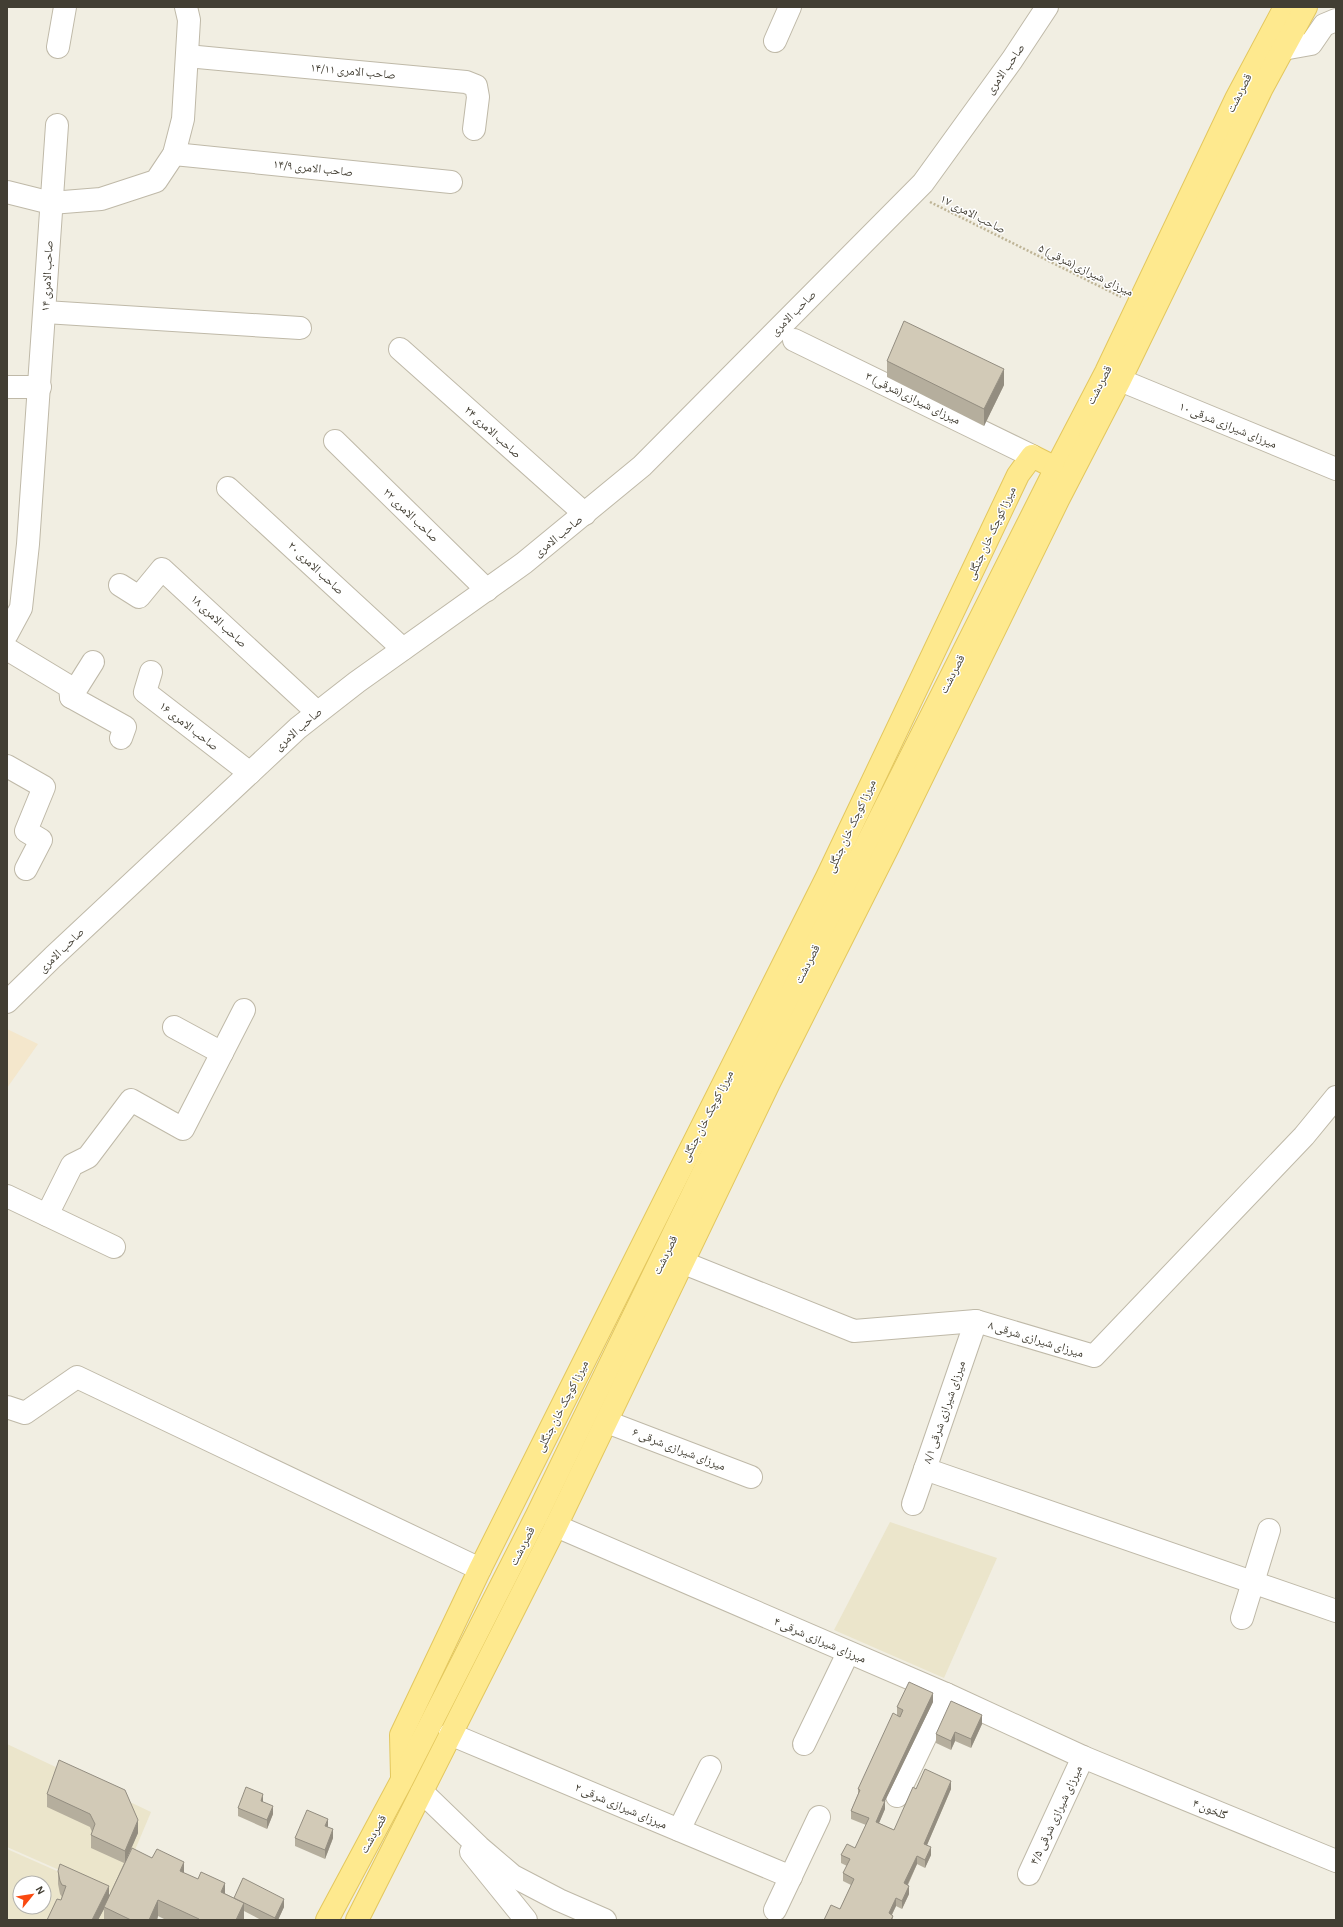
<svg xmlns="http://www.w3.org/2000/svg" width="1343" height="1927" font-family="'Alegreya Sans','Noto Naskh Arabic',sans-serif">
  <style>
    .commercial { fill: #f4e7cc }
    .education { fill: #ebe5cb; fill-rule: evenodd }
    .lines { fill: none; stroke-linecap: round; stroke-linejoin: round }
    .minor-casing { stroke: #bfb9a8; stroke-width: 24 }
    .major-casing { stroke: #e3c75e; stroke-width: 24 }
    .path { stroke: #beb496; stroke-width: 2.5; stroke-dasharray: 2 2; stroke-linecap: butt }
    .minor { stroke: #fff; stroke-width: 22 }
    .major { stroke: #fee98e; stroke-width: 22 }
    .wall { fill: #b5ae9d }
    .shaded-wall { fill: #938d80 }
    .building { fill: #d2cab7; stroke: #938d80 }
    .labels { text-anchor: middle; stroke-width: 3; stroke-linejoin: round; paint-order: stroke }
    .street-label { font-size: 12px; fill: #423e33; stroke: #fff }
  </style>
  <rect width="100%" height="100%" fill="#f1eee2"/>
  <path class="commercial" d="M7,1029L38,1044L7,1088Z"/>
  <g class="education">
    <path d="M890,1522L997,1558L944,1678L834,1630Z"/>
    <path d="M7,1744L151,1812L116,1895L7,1847Z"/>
    <path d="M7,1849L116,1897L106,1920H7ZM20,1883H44V1907H20Z"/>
  </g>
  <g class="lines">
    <g class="minor-casing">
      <g id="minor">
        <path d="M775,41L790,7"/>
        <path d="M58,47L65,7"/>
        <path d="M1283,49L1311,44L1324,25L1336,20"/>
        <path d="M187,56L466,82L476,86L478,97L474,129"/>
        <path d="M174,154L451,182"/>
        <path d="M7,192L51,203L101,199L156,181L174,154L183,119L189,20L186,7"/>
        <path d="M45,312L300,328"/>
        <path d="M794,340L1032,456"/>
        <path d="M400,349L585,514"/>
        <path d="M1120,380L1336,469"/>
        <path d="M7,387H40"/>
        <path d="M335,441L487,590"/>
        <path d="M228,488L403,649"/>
        <path d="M120,585L139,597L162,569L317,712"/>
        <path d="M7,634L21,608L28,544L57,125"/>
        <path d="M7,649L70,687L71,697L125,727L121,738"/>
        <path d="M151,672L145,692L250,773"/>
        <path d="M71,697L93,662"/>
        <path d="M7,766L44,787L26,831L41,840L26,869"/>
        <path d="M7,1002L53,957L298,728L357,682L524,563L642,466L923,183L1012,60L1047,7"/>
        <path d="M174,1027L222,1053"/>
        <path d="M7,1196L114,1247"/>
        <path d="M47,1215L72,1165L88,1157L131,1100L183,1129L244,1010"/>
        <path d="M684,1263L854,1331L976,1321L1094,1356L1304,1136L1336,1097"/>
        <path d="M7,1407L25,1413L77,1377L480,1569"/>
        <path d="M607,1422L751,1477"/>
        <path d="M925,1469L1336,1611"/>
        <path d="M913,1504L976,1321"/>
        <path d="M556,1526L946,1694L1083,1757L1336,1861"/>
        <path d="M1242,1618L1269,1530"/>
        <path d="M450,1734L791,1877"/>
        <path d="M804,1744L848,1653"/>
        <path d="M422,1792L479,1847L513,1876L559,1900L605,1920"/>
        <path d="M897,1796L946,1694"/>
        <path d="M679,1830L710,1767"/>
        <path d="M471,1852L526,1920"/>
        <path d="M1029,1874L1083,1757"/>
        <path d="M775,1910L819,1817"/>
      </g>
    </g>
    <g class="major-casing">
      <g id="major">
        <path d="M402,1777L401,1735L480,1569L827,877L1018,475L1032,456L1056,468"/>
        <path d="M327,1920L402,1780L537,1515L751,1074L1056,468L1106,372L1236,99L1285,7"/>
        <path d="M357,1920L556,1526L769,1083L888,847L1058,500L1120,380L1262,88L1306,7"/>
      </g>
    </g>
    <path class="path" d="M930,202L1121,297"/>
    <use href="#minor" class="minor"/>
    <use href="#major" class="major"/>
  </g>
  <g class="wall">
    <path d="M887,361L1004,385L984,426L887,377Z"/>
    <path d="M933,1702L885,1801V1809L879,1823L894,1830L916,1789H951L927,1845L931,1855L925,1868L917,1864L908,1885L909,1894L902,1909L896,1906L892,1915L893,1920L840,1909L851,1885L843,1881V1873L847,1866L841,1863V1855L855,1848L866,1825L851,1819V1811L858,1794V1789L897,1715V1707Z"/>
    <path d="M982,1724L971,1748L955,1741L951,1750L936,1743V1734Z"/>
    <path d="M47,1794L138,1833L126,1859L184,1873L234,1898L284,1907L278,1920H261L244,1911V1920H166L158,1916L157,1920H104V1909L98,1920H47L61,1900L62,1897L60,1894L58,1884V1871L109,1896L124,1863L91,1848V1835L92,1832L90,1827L47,1807Z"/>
    <path d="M263,1802L273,1814L267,1829L238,1816V1808Z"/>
    <path d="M328,1827L333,1838L325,1859L295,1846V1838Z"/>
  </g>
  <g class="shaded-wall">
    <path d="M1004,369V385L984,426V409Z"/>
    <path d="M933,1693V1702L885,1801V1809L876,1830V1822L882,1801Z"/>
    <path d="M982,1715V1724L971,1748V1739Z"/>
    <path d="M955,1732V1741L951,1750V1741Z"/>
    <path d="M951,1781V1789L924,1852V1844Z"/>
    <path d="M263,1794V1803L261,1801Z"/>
    <path d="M273,1806V1814L267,1829V1820Z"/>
    <path d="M328,1819V1827L325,1826Z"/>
    <path d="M138,1820V1833L125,1863V1851Z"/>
    <path d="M333,1829V1838L325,1859V1850Z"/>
    <path d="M931,1847V1855L925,1868V1860Z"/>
    <path d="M917,1856V1864L904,1892V1883Z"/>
    <path d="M184,1862V1879L180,1871Z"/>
    <path d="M225,1883V1900L221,1892Z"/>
    <path d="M109,1886V1899L104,1907V1909L98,1920H92Z"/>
    <path d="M909,1886V1894L902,1909V1901Z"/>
    <path d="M896,1898V1906L889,1920V1913Z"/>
    <path d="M284,1899V1907L278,1920H275V1918Z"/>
    <path d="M158,1900V1916L157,1920H149Z"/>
    <path d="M244,1903V1920H236Z"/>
  </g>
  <g class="building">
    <path d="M904,321L1004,369L984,409L887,361Z"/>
    <path d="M909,1682L933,1693L882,1801H885L876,1822L894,1830L913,1787L916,1789L925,1769L951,1781L924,1844L931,1847L925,1860L917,1856L904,1883L909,1886L902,1901L896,1898L889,1913L893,1916L891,1920H824L831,1905L840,1909L854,1879L843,1873L850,1859L841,1855L847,1844L855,1848L869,1818L851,1811L860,1790L858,1789L893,1713L900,1717L903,1710L897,1707Z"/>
    <path d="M951,1701L982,1715L971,1739L955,1732L951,1741L936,1734Z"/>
    <path d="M59,1760L125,1790L138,1820L125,1851L91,1835L95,1824L90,1814L47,1794Z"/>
    <path d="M246,1787L263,1794L261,1801L273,1806L267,1820L238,1808Z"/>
    <path d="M307,1810L328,1819L325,1826L333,1829L325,1850L295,1838Z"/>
    <path d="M132,1848L152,1858L157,1849L184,1862L180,1871L198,1879L201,1872L225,1883L221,1892L244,1903L236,1920H199V1919L158,1900L149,1920H131L104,1907Z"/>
    <path d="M60,1864L109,1886L92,1920H47L57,1899L61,1900L66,1886L62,1885L60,1881L58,1871Z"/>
    <path d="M243,1878L284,1899L275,1918L234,1898Z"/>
  </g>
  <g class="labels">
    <g class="street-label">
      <text transform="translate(1005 69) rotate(-55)" y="4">صاحب الامری</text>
      <text transform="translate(353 71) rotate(5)" y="4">۱۴/۱۱ صاحب الامری</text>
      <text transform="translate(1239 93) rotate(-63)" y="4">قصردشت</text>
      <text transform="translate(313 168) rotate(6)" y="4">۱۴/۹ صاحب الامری</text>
      <text transform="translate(973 214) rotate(27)" y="4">۱۷ صاحب الامری</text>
      <text transform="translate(1086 270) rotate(26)" y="4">۵ میرزای شیرازی(شرقی)</text>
      <text transform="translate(47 276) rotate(-87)" y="4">۱۴ صاحب الامری</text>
      <text transform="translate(793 313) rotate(-45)" y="4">صاحب الامری</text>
      <text transform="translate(1099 385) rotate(-63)" y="4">قصردشت</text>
      <text transform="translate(913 398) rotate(26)" y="4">۳ میرزای شیرازی(شرقی)</text>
      <text transform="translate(1228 425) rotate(22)" y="4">۱۰ میرزای شیرازی شرقی</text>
      <text transform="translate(493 432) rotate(42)" y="4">۲۴ صاحب الامری</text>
      <text transform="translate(411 515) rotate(44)" y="4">۲۲ صاحب الامری</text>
      <text transform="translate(991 533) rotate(-65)" y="4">میرزا کوچک خان جنگلی</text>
      <text transform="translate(558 536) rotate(-39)" y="4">صاحب الامری</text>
      <text transform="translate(316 568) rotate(43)" y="4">۲۰ صاحب الامری</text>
      <text transform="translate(219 621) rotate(43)" y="4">۱۸ صاحب الامری</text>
      <text transform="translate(952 674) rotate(-63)" y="4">قصردشت</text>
      <text transform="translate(189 726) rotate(38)" y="4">۱۶ صاحب الامری</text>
      <text transform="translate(298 729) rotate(-41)" y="4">صاحب الامری</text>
      <text transform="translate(851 826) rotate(-65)" y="4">میرزا کوچک خان جنگلی</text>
      <text transform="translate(61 950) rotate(-44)" y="4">صاحب الامری</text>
      <text transform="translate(807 964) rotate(-63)" y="4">قصردشت</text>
      <text transform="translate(707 1116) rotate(-63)" y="4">میرزا کوچک خان جنگلی</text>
      <text transform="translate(665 1255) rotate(-64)" y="4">قصردشت</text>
      <text transform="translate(1036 1339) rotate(17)" y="4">۸ میرزای شیرازی شرقی</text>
      <text transform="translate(562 1406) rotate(-63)" y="4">میرزا کوچک خان جنگلی</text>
      <text transform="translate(944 1412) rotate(-71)" y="4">۸/۱ میرزای شیرازی شرقی</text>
      <text transform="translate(679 1449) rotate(21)" y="4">۶ میرزای شیرازی شرقی</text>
      <text transform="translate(522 1546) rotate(-63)" y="4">قصردشت</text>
      <text transform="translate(820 1640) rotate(23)" y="4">۴ میرزای شیرازی شرقی</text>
      <text transform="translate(621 1806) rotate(23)" y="4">۲ میرزای شیرازی شرقی</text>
      <text transform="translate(1210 1809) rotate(22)" y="4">۴ گلخون</text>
      <text transform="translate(1056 1815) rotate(-65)" y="4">۴/۵ میرزای شیرازی شرقی</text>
      <text transform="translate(373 1834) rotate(-61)" y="4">قصردشت</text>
    </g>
  </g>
  <rect width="1343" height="1927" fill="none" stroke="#423e33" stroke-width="16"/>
  <g transform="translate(32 1895) rotate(60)"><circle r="19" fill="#ffffff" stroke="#b3b2ad"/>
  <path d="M0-3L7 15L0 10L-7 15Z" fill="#fa4910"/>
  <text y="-6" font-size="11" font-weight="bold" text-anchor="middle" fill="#423e33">N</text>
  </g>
</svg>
